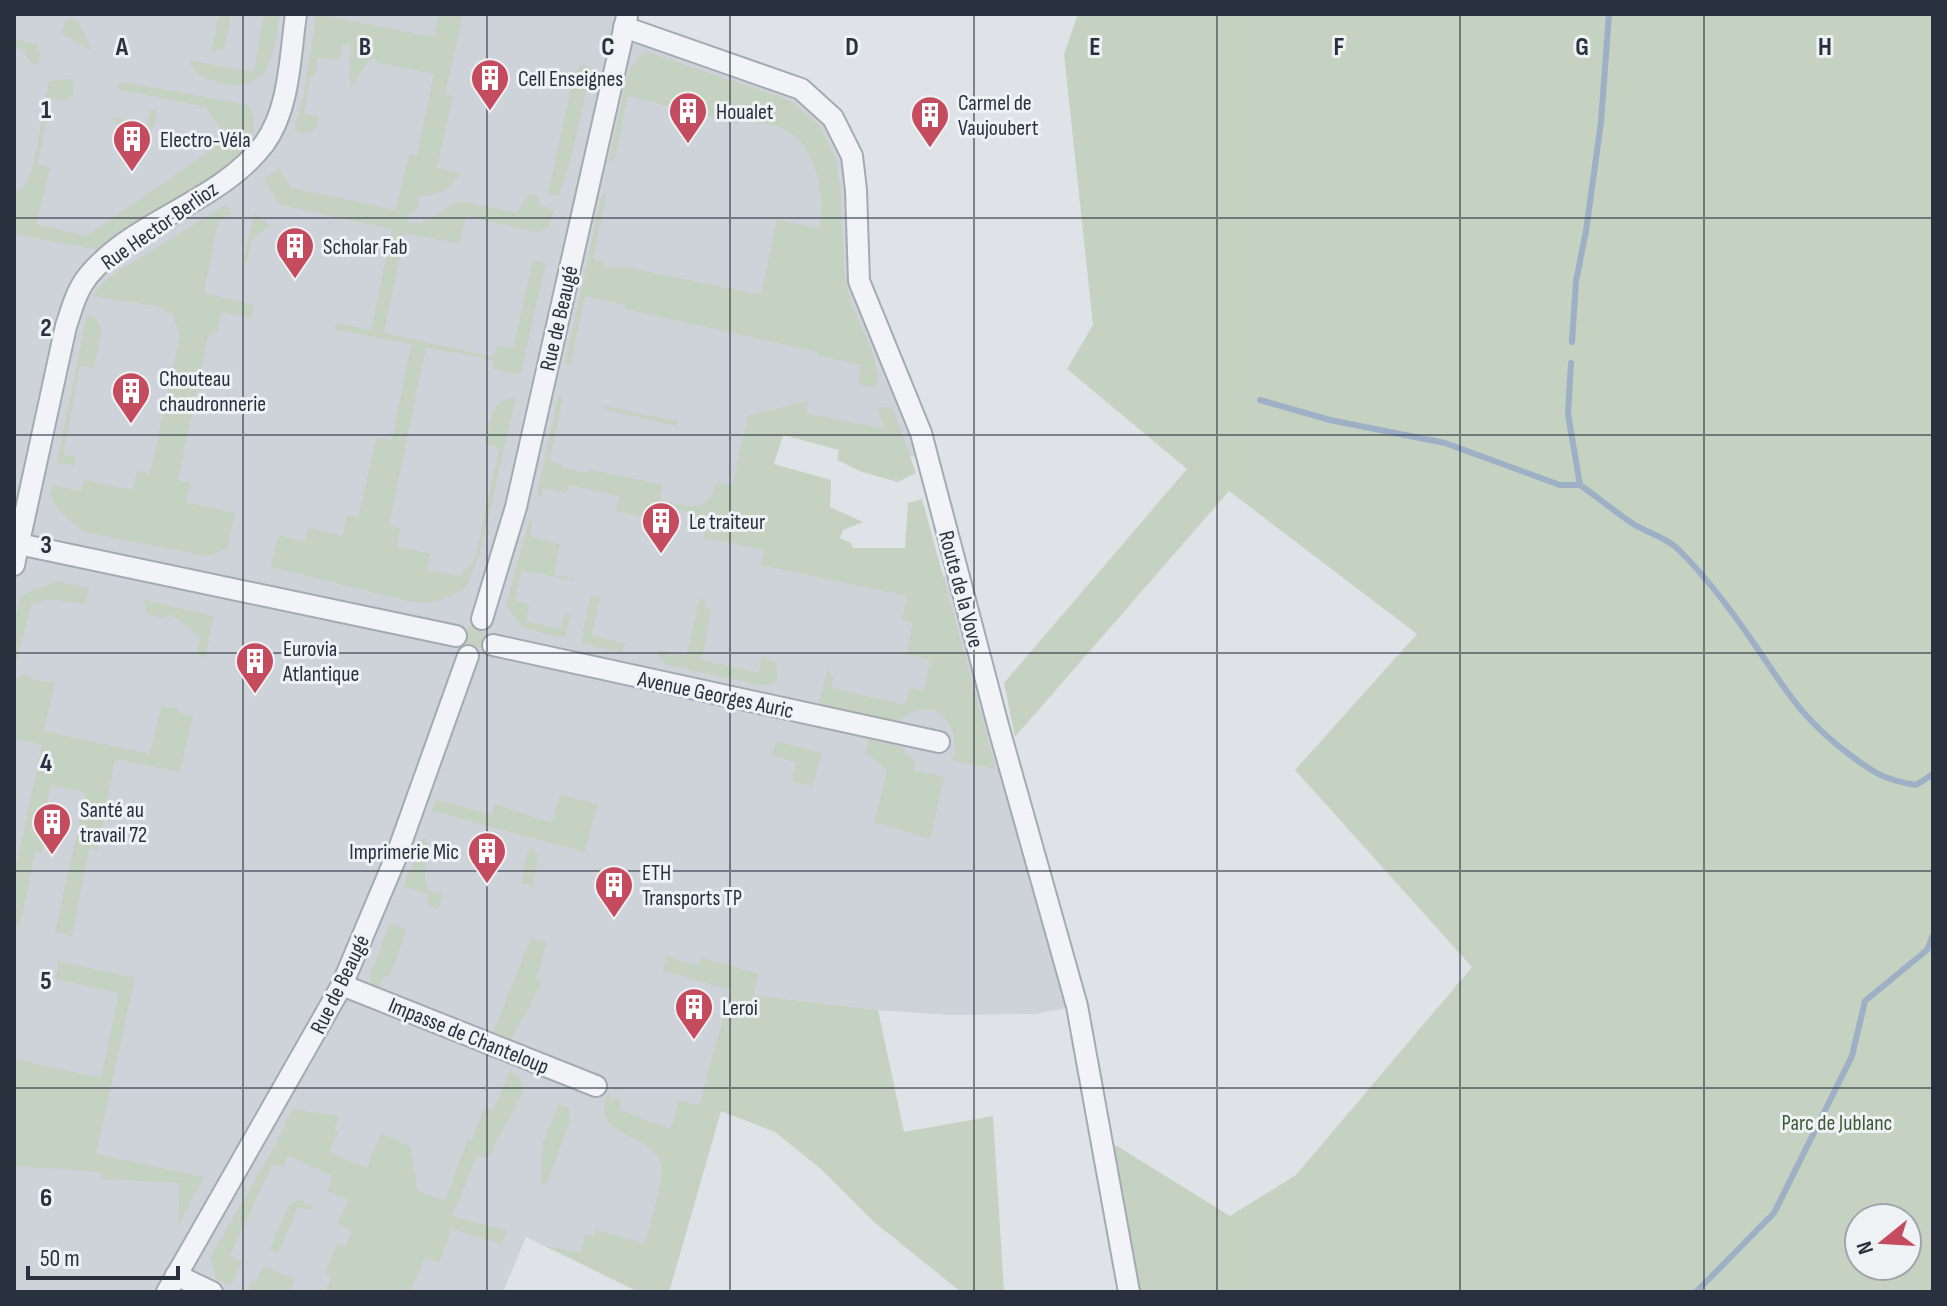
<svg xmlns="http://www.w3.org/2000/svg" width="1947" height="1306" font-family="'Sofia Sans Condensed',sans-serif">
  <style>
    .built { fill: #ced2d9 }
    .green { fill: #c5d1c1; fill-rule: evenodd }
    .lines { fill: none; stroke-linecap: round; stroke-linejoin: round }
    .stream { stroke: #9db0c5; stroke-width: 6 }
    .minor-casing { stroke: #a5aab2; stroke-width: 24 }
    .minor { stroke: #f2f3f6; stroke-width: 20 }
    .grid { fill: none; stroke: #29313e; stroke-width: 2; stroke-opacity: 0.55 }
    .labels { text-anchor: middle; stroke-width: 6; stroke-linejoin: round; paint-order: stroke }
    .poi-label { font-size: 22px; fill: #29313e; stroke: #eff2f5; text-anchor: start }
    .street-label { font-size: 22px; fill: #29313e; stroke: #eff2f5 }
    .park-label { font-size: 22px; fill: #3e5938; stroke: #eff2f5 }
    .grid-label { font-size: 26px; text-anchor: middle; font-weight: bold; fill: #29313e; stroke: #eff2f5; stroke-width: 6; stroke-linejoin: round; paint-order: stroke }
  </style>
  <rect width="100%" height="100%" fill="#dfe3e8"/>
  <path class="built" d="M14,14H627L624,27L801,89L852,156L858,255L927,453L912,457L784,421L755,527L942,577L959,575L1077,1006L1035,1014L948,1015L878,1010L754,995L669,1292H639L526,1237L503,1292H14Z"/>
  <g class="green">
    <path d="M219,14H231L226,43L222,49L211,52Z"/>
    <path d="M264,14H280C275,50 271,94 223,84C207,80 196,75 188,60L254,72Z"/>
    <path d="M316,14L434,37L439,14H463L445,95H453L437,168L461,173C449,189 440,197 419,195L418,207L409,214L407,222L419,224L460,201L517,213L528,194L539,196L538,205L554,210L549,227L537,232L466,216L459,244L405,233L384,333L494,357L497,345L513,349L533,260L546,263L520,375L492,368L493,360L426,347L389,525L400,528L397,547L430,554L427,570L459,576L475,560L499,448L485,444C490,422 490,399 516,397L480,553L466,588L435,602H412L271,567L279,535L305,542L309,528L342,536L347,516L358,518L377,437L392,440L411,344L335,329L336,323L371,330L392,229L280,205L264,179L279,169L292,188L396,210L409,154L417,155L434,74L375,62V55L366,64L351,89L349,73L351,46L342,44L339,60L318,57L315,76H310L304,114L319,117C316,132 308,137 294,131L305,90Z"/>
    <path d="M1078,14H1933V1292H1115L1128,1289L1103,1148L1117,1146L1230,1216L1296,1175L1472,967L1295,770L1417,634L1229,491L1015,737L1004,683L1187,469L1067,369L1093,325L1064,54ZM1859,1218H1907V1266H1859Z"/>
    <path d="M71,18C83,24 87,39 92,51L62,34L65,21Z"/>
    <path d="M14,39L36,44L41,56L37,64L33,66L24,51L14,46Z"/>
    <path d="M648,52L791,101L819,125L836,158L841,192L844,273L852,306L871,348L878,374L876,387L858,385L861,365L818,356V352L625,309V305L585,296L570,366L565,364L602,194L606,195L593,259L604,262V266L619,269L621,266L761,295L777,220L820,229C825,196 818,148 786,130C774,123 754,123 741,120L740,124L628,96L614,161L609,160L629,68L640,56Z"/>
    <path d="M582,65L591,67L573,151L559,196L548,194L573,78L578,68Z"/>
    <path d="M73,79L74,94L64,101L50,98L38,164L50,167L36,224L87,236L227,139L206,107L117,89L119,81L249,105C252,115 257,124 252,135C236,171 134,227 97,250L14,234V196L28,181L33,167L49,81Z"/>
    <path d="M157,109L154,127L129,143L112,117L147,124L151,110Z"/>
    <path d="M227,204L232,213L218,221L204,293L254,305L251,318L221,312L217,332L208,336L178,480L190,483L186,502L235,513L227,549L207,556L84,532L58,510L51,496L53,485L81,491L84,480L133,490L137,471L150,474L180,336L173,315L157,306L91,296L108,278Z"/>
    <path d="M254,213L271,226L252,239L248,260L243,263Z"/>
    <path d="M87,315L95,317L102,329L94,368L80,366L63,454L76,457L74,466L57,462Z"/>
    <path d="M558,396L563,397L550,461L562,464V468L588,473L589,469L663,485L660,499C687,506 709,517 716,482L732,486L748,416L808,401L806,413L884,429L878,408L884,407L893,409L916,473L898,482L862,472L837,460L839,450L783,435L774,464L831,480L830,507L863,522L843,530L840,538L851,543L853,548H905L908,503L922,499L996,769L952,761C961,738 948,704 918,710C913,711 905,717 900,720L898,725L818,708L827,670L833,677L831,688L905,705L909,688L923,691L931,660L906,654L913,623L902,620L907,596L761,565L764,550L704,538L705,531L685,526L688,512L671,508L668,523L616,511L619,496L568,485L566,493L543,488L540,497L537,494Z"/>
    <path d="M603,405L678,422L677,426L602,409Z"/>
    <path d="M532,519L531,537L560,544L554,574L573,579V581L522,570L515,600L529,604L526,621L561,629L565,614L569,613L570,616L565,638L523,628L506,606L529,521Z"/>
    <path d="M57,581L89,588L85,604L49,599L30,607L14,675V624L20,596Z"/>
    <path d="M590,596L600,598L592,636L626,643L621,653L581,643Z"/>
    <path d="M699,599L705,600L704,607L711,609L702,660L759,673L762,656L776,663L777,680L771,685H759L667,665C662,661 658,657 657,650L687,656Z"/>
    <path d="M144,600L214,616L205,658L197,654L200,637L171,614L163,619L146,614Z"/>
    <circle cx="475" cy="637" r="12"/>
    <path d="M25,674L39,681L55,682L44,731L150,754L162,703L166,708L174,707L186,716L193,715L180,772L115,759L98,850L89,849L72,936L55,932L86,793L51,785L39,839L45,841L42,853L35,852L20,926L14,925V876L42,745L14,739V679Z"/>
    <path d="M869,739L903,747L905,752L915,763L914,770L944,777L930,839L874,822L887,770L866,753Z"/>
    <path d="M776,741L822,753L812,787L792,781L796,762L772,756Z"/>
    <path d="M560,795L598,804L584,852L432,811L436,799L492,815L495,804L552,823Z"/>
    <path d="M423,838H427C429,858 420,870 429,891L443,894L438,909L427,906L429,894L403,887Z"/>
    <path d="M532,848L538,855L533,887L521,883L528,850Z"/>
    <path d="M390,923L407,930L389,977L384,975L379,988L373,985L369,978Z"/>
    <path d="M531,938L547,943L536,979L542,982L511,1040L493,1033Z"/>
    <path d="M667,956L698,966L701,957L759,974L754,995L878,1010L904,1132L993,1116L1004,1292H961L873,1221L821,1169L775,1132L721,1111L669,1292H639L543,1245L580,1253L585,1234L594,1236L596,1229L645,1244C649,1225 668,1176 659,1159C646,1132 589,1136 608,1093L613,1101L616,1095L620,1100V1110L671,1129L679,1100L699,1105L731,990L663,971Z"/>
    <path d="M59,961L135,978L96,1154L204,1177L178,1225L180,1183L102,1179V1173L93,1171L14,1166L16,1059L101,1078L119,993L55,979Z"/>
    <path d="M510,1071C520,1077 524,1082 522,1094L487,1159L477,1156L452,1216L507,1231L501,1244L452,1229L439,1263L425,1257L410,1292H325L332,1276L325,1273L337,1244L345,1247L352,1231L338,1224L348,1200L327,1191L333,1176L288,1156L283,1167L272,1164L230,1256L242,1262L231,1286L216,1279L211,1256L277,1142L293,1109L340,1116L334,1129L338,1132L329,1152L367,1168L381,1133L410,1146L418,1191L445,1201L468,1139L472,1140L484,1108L493,1110Z"/>
    <path d="M559,1104L569,1108L570,1121L546,1185L540,1183L543,1143Z"/>
    <path d="M298,1200L313,1205L310,1211L298,1207L278,1253L270,1249L288,1207Z"/>
    <path d="M263,1266L295,1279L290,1292H248L252,1281L256,1283Z"/>
  </g>
  <g class="lines">
    <g class="stream">
      <path d="M1572,342L1576,281L1586,231L1601,122L1609,14"/>
      <path d="M1571,363L1568,414L1580,485C1599,498 1616,513 1635,525C1649,533 1666,538 1678,549C1707,578 1732,611 1755,645C1788,693 1802,719 1850,755C1874,773 1885,780 1916,785L1933,774"/>
      <path d="M1260,400L1330,420L1445,443L1560,485H1580"/>
      <path d="M1696,1292L1774,1213L1852,1056L1865,1001L1927,950L1933,935"/>
    </g>
    <g class="minor-casing">
      <g id="minor">
        <path d="M624,27L801,89L833,118L852,156L856,190L859,281L921,433L999,729L1077,1006L1129,1292"/>
        <path d="M14,543L456,636"/>
        <path d="M14,565L66,326C72,309 76,291 88,276C135,219 219,203 264,144C290,109 290,55 296,14"/>
        <path d="M482,619L516,507L627,16"/>
        <path d="M493,645L939,742"/>
        <path d="M342,985L596,1086"/>
        <path d="M176,1275L212,1292"/>
        <path d="M167,1292L342,985L396,857L468,656"/>
      </g>
    </g>
    <use href="#minor" class="minor"/>
  </g>
  <path class="grid" d="M243,14V1292M487,14V1292M730,14V1292M974,14V1292M1217,14V1292M1460,14V1292M1704,14V1292M14,218H1933M14,435H1933M14,653H1933M14,871H1933M14,1088H1933"/>
  <defs>
    <g id="building-pin" transform="scale(2)"><path d="M0 17L-7.5 6A9.5 9.5 0 1 1 7.5 6Z" fill="#c54c5e" stroke="#eff2f5"/><path d="M-4-6H4V6H1V3H-1V6H-4ZM-2.5-4.3h1.7v1.8h-1.7ZM.8-4.3h1.7v1.8H.8ZM-2.5-1h1.7V.8h-1.7ZM.8-1h1.7V.8H.8Z" fill="#fff"/></g>
  </defs>
  <g fill-rule="evenodd">
    <use href="#building-pin" x="490" y="78"/>
    <use href="#building-pin" x="688" y="111"/>
    <use href="#building-pin" x="930" y="115"/>
    <use href="#building-pin" x="132" y="139"/>
    <use href="#building-pin" x="295" y="246"/>
    <use href="#building-pin" x="131" y="391"/>
    <use href="#building-pin" x="661" y="521"/>
    <use href="#building-pin" x="255" y="661"/>
    <use href="#building-pin" x="52" y="822"/>
    <use href="#building-pin" x="487" y="851"/>
    <use href="#building-pin" x="614" y="885"/>
    <use href="#building-pin" x="694" y="1007"/>
  </g>
  <g class="labels">
    <g class="poi-label">
      <text x="518" y="86">Cell Enseignes</text>
      <text x="958" y="110">Carmel de<tspan x="958" dy="25">Vaujoubert</tspan></text>
      <text x="716" y="119">Houalet</text>
      <text x="160" y="147">Electro-Véla</text>
      <text x="323" y="254">Scholar Fab</text>
      <text x="159" y="386">Chouteau<tspan x="159" dy="25">chaudronnerie</tspan></text>
      <text x="689" y="529">Le traiteur</text>
      <text x="283" y="656">Eurovia<tspan x="283" dy="25">Atlantique</tspan></text>
      <text x="80" y="817">Santé au<tspan x="80" dy="25">travail 72</tspan></text>
      <text x="459" y="859" text-anchor="end">Imprimerie Mic</text>
      <text x="642" y="880">ETH<tspan x="642" dy="25">Transports TP</tspan></text>
      <text x="722" y="1015">Leroi</text>
    </g>
    <g class="street-label">
      <text transform="translate(159 225) rotate(-35)" y="8">Rue Hector Berlioz</text>
      <text transform="translate(558 318) rotate(-77)" y="8">Rue de Beaugé</text>
      <text transform="translate(962 589) rotate(75)" y="8">Route de la Vove</text>
      <text transform="translate(716 694) rotate(12)" y="8">Avenue Georges Auric</text>
      <text transform="translate(339 984) rotate(-64)" y="8">Rue de Beaugé</text>
      <text transform="translate(469 1035) rotate(22)" y="8">Impasse de Chanteloup</text>
    </g>
    <g class="park-label">
      <text x="1837" y="1130">Parc de Jublanc</text>
    </g>
  </g>
  <g class="grid-label">
    <text x="122" y="55">A</text>
    <text x="365" y="55">B</text>
    <text x="608" y="55">C</text>
    <text x="852" y="55">D</text>
    <text x="1095" y="55">E</text>
    <text x="1339" y="55">F</text>
    <text x="1582" y="55">G</text>
    <text x="1825" y="55">H</text>
    <text x="46" y="118">1</text>
    <text x="46" y="336">2</text>
    <text x="46" y="553">3</text>
    <text x="46" y="771">4</text>
    <text x="46" y="989">5</text>
    <text x="46" y="1206">6</text>
  </g>
  <rect width="1947" height="1306" fill="none" stroke="#29313e" stroke-width="32"/>
  <g transform="translate(1883 1242) rotate(252)"><circle r="38" fill="#eff2f5" stroke="#a0a5ac" stroke-width="2"/>
  <path d="M0-6L14 30L0 20L-14 30Z" fill="#c54c5e"/>
  <text y="-12" font-size="22" font-weight="bold" text-anchor="middle" fill="#29313e">N</text>
  </g>
  <path d="M28 1266v12h150v-12" fill="none" stroke="#29313e" stroke-width="4"/>
  <text x="40" y="1266" font-size="24" fill="#29313e" stroke="#eff2f5" stroke-width="6" paint-order="stroke">50 m</text>
</svg>
